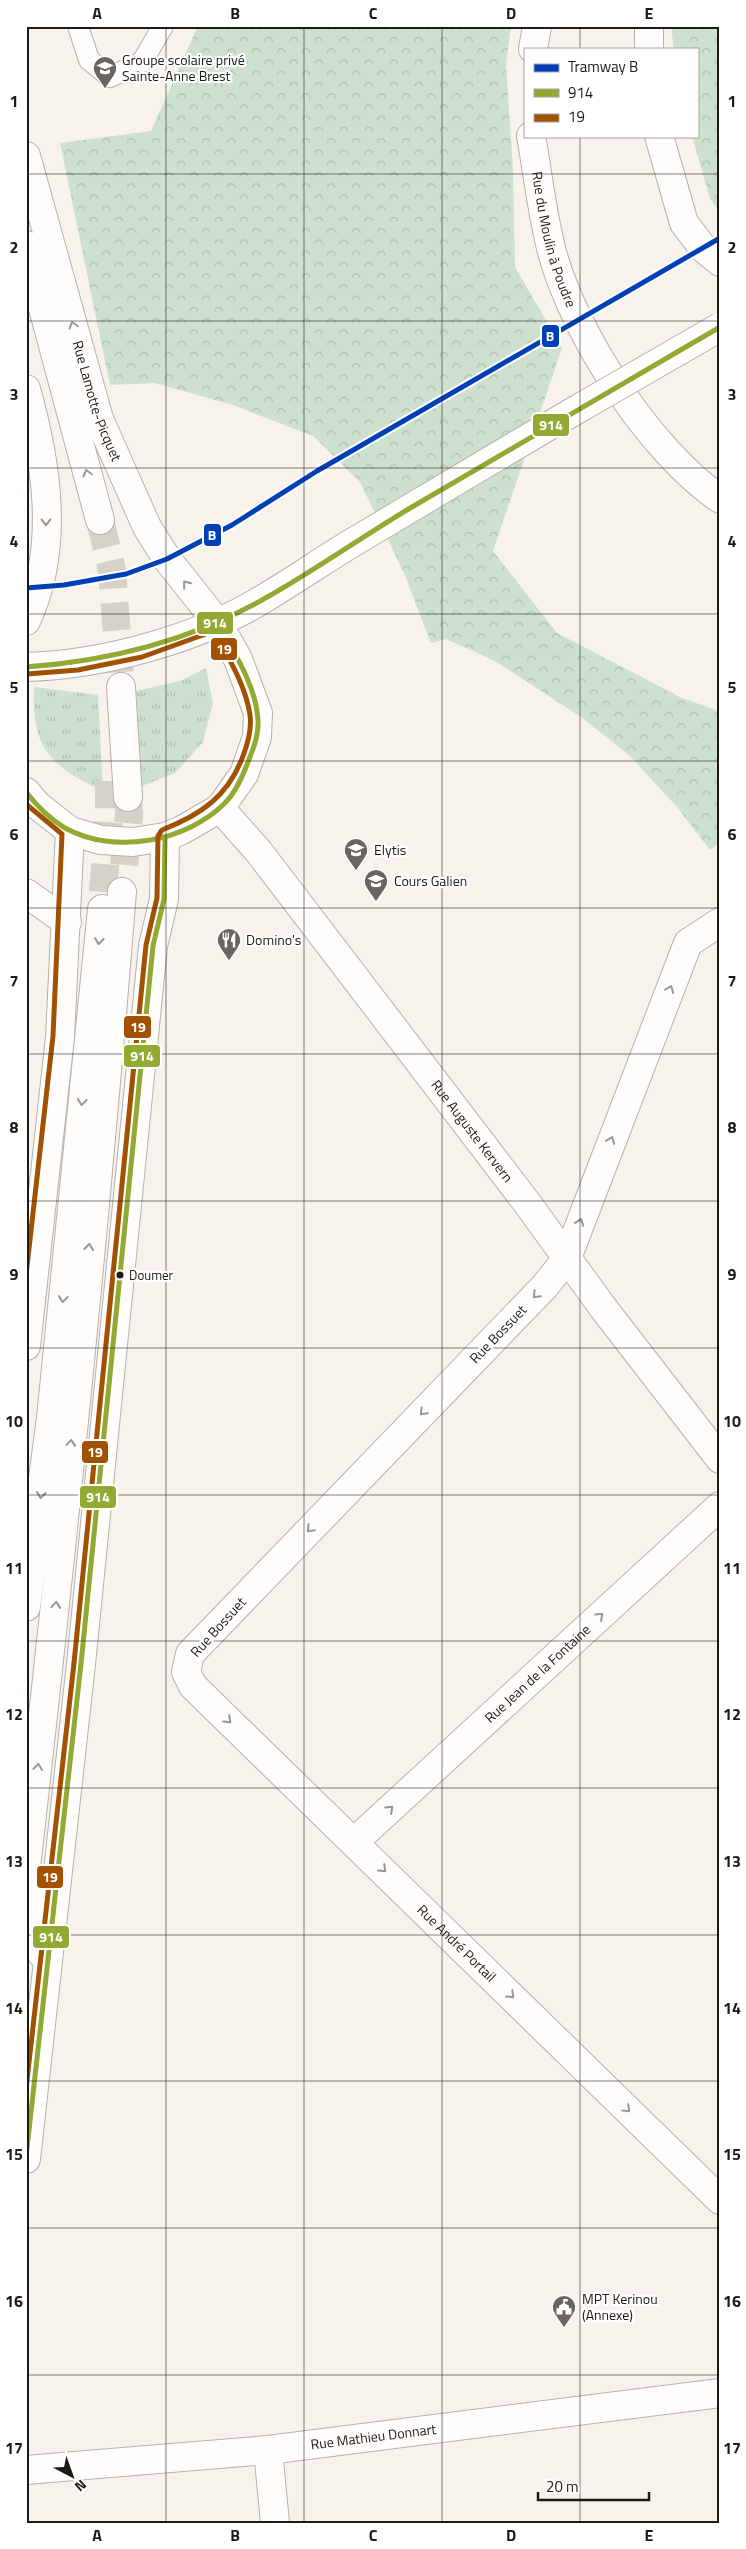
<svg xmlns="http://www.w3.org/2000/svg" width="746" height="2549" font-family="'Titillium Web',sans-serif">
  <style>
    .grass { fill: url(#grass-tufts) }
    .forest { fill: url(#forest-crowns) }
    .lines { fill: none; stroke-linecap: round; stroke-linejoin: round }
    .secondary-tunnel { stroke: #d7d1cb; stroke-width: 28; stroke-dasharray: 28 14; stroke-linecap: butt }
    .service-casing { stroke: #b7b1ab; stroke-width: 22 }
    .minor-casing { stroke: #b7b1ab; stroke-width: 30 }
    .tertiary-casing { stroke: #b7b1ab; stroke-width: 30 }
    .secondary-casing { stroke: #b7b1ab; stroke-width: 30 }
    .service { stroke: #fefdfc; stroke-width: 20 }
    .minor { stroke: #fefdfc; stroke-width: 28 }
    .tertiary { stroke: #fefdfc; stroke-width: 28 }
    .secondary { stroke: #fefdfc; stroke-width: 28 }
    .secondary-bridge-casing { stroke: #b7b1ab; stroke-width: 30; stroke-linecap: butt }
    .secondary-bridge { stroke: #fefdfc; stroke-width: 28 }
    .bus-1-casing { stroke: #fff; stroke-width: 9 }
    .bus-2-casing { stroke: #fff; stroke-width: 9 }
    .bus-1 { stroke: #92a932; stroke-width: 5 }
    .bus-2 { stroke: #a25100; stroke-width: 5 }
    .tram-1-casing { stroke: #fff; stroke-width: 9 }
    .tram-1 { stroke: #0040b6; stroke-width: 5 }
    .oneway { stroke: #9a9693 }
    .grid { fill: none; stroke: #1f1913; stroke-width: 1; stroke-opacity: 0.55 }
    .bus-dot { fill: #1f1913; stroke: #fff; stroke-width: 2 }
    .labels { text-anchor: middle; stroke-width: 4.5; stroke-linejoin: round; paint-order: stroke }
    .bus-label { font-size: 13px; fill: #1f1913; stroke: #fff; text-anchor: start }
    .poi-label { font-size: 14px; fill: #1f1913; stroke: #fff; text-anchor: start }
    .street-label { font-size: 14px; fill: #1f1913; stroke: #fff }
    .line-badge { stroke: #fff; stroke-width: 2 }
    .badge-label { font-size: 14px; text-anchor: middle; font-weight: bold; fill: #fff }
    .neatline { fill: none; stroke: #1f1913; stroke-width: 2 }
    .grid-label { font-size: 16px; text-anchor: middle; font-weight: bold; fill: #1f1913 }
  </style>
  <defs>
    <pattern id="grass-tufts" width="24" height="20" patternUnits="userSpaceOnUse" patternTransform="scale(1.25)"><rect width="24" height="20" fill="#cee0cf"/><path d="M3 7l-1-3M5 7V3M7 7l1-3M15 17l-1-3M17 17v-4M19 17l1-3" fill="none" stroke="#b0c0b1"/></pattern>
    <pattern id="forest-crowns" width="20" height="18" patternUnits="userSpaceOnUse" patternTransform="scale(1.25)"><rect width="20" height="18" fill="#cee0cf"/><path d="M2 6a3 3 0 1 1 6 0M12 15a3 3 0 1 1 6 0" fill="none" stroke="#b0c0b1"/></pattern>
  </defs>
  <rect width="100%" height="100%" fill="#f8f2ec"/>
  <g class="grass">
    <path d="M206,668L213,703L203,742L175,773L142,786L136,691L180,681Z"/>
    <path d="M34,687L98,695L103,791C50,767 31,747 34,687Z"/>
  </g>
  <g class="forest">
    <path d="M198,26H511L506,64L513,170L515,267L562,348L493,551L557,633L682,698L716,710L720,716V842L710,850L677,807L629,755L581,717L495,661L446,639L431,643L404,573L360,482L313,436L233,405L155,383L110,385L60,143L151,131Z"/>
    <path d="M671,26H720V212L710,199L692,136H697V49H674Z"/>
  </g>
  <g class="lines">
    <g class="secondary-tunnel">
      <path d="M100,520L112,570L121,687"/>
      <path d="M124,865L129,814L128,797"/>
      <path d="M103,892L109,815V781"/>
    </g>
    <g class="service-casing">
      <path id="service" d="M78,26L89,60L110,77L142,62L163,26"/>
    </g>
    <g class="minor-casing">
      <g id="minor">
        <path d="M649,26V49"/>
        <path d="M659,136L684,223L703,248L720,262"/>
        <path d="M26,893L67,922"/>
        <path id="s1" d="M720,922L688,943L567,1258L545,1286L190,1654L186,1672L193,1686L720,2200"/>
        <path id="s2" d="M354,1842L720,1506"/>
        <path d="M268,2450L275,2523"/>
      </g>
    </g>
    <g class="tertiary-casing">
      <g id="tertiary">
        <path d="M533,49L537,26"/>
        <path id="s3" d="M531,136C538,174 542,214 552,252C574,334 650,451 720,499"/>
        <path id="s4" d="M220,808L259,852L527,1203L604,1309L720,1459"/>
        <path id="s5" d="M26,2470L268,2450L720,2393"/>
      </g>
    </g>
    <g class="secondary-casing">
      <g id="secondary">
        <path id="s6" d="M26,156L99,419L147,527L167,559L217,622L238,659L258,713L257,737L244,774L220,808L182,830L165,837L133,842L101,840L70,831L37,805L26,792"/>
        <path d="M26,245L100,520"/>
        <path d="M26,389C47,464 60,548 26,621"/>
        <path d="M26,667C102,665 198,639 263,599C297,579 329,556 362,537C436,493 509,449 583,406"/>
        <path d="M121,687L128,797"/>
        <path d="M26,1346L60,1037L70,831"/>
        <path d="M26,1607L51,1418L102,909"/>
        <path d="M26,1867C63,1543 96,1217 122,892"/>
        <path d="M26,1871L42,1954"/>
        <path d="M26,2159L81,1664L153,946L164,899L165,837"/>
      </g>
    </g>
    <use href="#service" class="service"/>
    <use href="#minor" class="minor"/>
    <use href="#tertiary" class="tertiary"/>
    <use href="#secondary" class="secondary"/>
    <g class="secondary-bridge-casing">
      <path id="secondary-bridge" d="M583,406L720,327"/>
    </g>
    <use href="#secondary-bridge" class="secondary-bridge"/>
    <g class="bus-1-casing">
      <g id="bus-1">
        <path d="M26,667C109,661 189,641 262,600C313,572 361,537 412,507C514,447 617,387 720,327"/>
        <path d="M26,792C37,806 50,819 65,828C114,855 186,842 225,803C235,793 241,780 246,767C252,752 259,736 258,720C256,685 233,651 217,622"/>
        <path d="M26,2157L81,1664L153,946L164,899L165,837"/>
      </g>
    </g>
    <g class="bus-2-casing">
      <g id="bus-2">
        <path d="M26,804L62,834L53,1036L26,1275"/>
        <path d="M26,2089L74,1663L146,945L157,898L158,836L162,830C200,815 228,797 243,756C248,743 252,729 250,715C246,686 228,657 214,631L142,657L78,670L27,674"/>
      </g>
    </g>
    <use href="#bus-1" class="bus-1"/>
    <use href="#bus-2" class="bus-2"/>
    <g class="tram-1-casing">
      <path id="tram-1" d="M26,588L64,585L126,574L167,559L232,525L317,471L720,238"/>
    </g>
    <use href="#tram-1" class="tram-1"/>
  </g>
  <defs><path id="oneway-chevron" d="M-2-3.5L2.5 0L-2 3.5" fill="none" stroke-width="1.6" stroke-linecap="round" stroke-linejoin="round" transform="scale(1.25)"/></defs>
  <g class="oneway">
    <use href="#oneway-chevron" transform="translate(73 325) rotate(-106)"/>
    <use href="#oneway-chevron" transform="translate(87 473) rotate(-105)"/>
    <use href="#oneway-chevron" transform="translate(46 522) rotate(89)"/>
    <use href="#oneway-chevron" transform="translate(186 584) rotate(-129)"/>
    <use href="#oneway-chevron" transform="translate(99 941) rotate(96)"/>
    <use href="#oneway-chevron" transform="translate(670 989) rotate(-69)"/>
    <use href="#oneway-chevron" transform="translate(82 1102) rotate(96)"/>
    <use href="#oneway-chevron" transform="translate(611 1140) rotate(-69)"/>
    <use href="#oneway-chevron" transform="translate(580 1222) rotate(-70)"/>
    <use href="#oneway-chevron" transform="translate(89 1247) rotate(-84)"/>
    <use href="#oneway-chevron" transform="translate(536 1295) rotate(134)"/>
    <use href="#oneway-chevron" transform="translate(63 1299) rotate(96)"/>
    <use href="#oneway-chevron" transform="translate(423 1412) rotate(134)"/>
    <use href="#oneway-chevron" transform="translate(71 1443) rotate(-85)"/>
    <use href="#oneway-chevron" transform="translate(41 1495) rotate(97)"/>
    <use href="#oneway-chevron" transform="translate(310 1529) rotate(134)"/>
    <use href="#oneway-chevron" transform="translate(56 1605) rotate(-85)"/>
    <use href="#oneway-chevron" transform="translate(600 1616) rotate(-43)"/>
    <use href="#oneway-chevron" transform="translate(228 1720) rotate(44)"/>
    <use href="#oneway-chevron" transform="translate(38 1767) rotate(-84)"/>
    <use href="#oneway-chevron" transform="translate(390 1809) rotate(-43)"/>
    <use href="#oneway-chevron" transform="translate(383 1869) rotate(44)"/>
    <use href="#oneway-chevron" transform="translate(511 1995) rotate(44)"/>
    <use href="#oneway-chevron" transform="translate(627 2109) rotate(44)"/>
  </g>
  <path class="grid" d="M166,26V2523M304,26V2523M442,26V2523M580,26V49M580,136V2523M26,174H720M26,321H720M26,468H720M26,614H720M26,761H720M26,908H720M26,1054H720M26,1201H720M26,1348H720M26,1495H720M26,1641H720M26,1788H720M26,1935H720M26,2081H720M26,2228H720M26,2375H720"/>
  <defs>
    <g id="school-pin" transform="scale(1.25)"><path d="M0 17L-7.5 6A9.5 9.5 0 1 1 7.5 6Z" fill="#6b655f" stroke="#fff"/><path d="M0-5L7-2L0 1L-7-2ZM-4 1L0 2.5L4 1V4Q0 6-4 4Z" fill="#fff"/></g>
    <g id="university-pin" transform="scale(1.25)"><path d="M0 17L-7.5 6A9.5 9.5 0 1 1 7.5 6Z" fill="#6b655f" stroke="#fff"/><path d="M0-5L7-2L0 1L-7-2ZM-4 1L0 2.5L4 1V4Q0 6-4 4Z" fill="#fff"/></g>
    <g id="restaurant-pin" transform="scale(1.25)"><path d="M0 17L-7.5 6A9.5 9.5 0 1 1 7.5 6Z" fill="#6b655f" stroke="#fff"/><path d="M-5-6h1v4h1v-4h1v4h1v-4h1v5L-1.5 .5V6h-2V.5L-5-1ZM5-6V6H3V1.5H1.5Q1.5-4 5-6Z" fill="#fff"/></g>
    <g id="civic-pin" transform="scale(1.25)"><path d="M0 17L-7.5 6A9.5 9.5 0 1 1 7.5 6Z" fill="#6b655f" stroke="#fff"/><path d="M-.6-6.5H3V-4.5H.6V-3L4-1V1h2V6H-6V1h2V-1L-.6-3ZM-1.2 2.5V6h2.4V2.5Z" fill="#fff"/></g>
  </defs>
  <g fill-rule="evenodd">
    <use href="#school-pin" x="105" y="68"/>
    <use href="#university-pin" x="356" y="850"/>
    <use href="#university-pin" x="376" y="881"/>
    <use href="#restaurant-pin" x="229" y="940"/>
    <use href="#civic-pin" x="564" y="2307"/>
  </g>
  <circle class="bus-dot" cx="120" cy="1275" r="4.5"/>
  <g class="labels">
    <g class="bus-label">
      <text x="129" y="1280">Doumer</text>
    </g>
    <g class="poi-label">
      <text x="122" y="65">Groupe scolaire privé<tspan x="122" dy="16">Sainte-Anne Brest</tspan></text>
      <text x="374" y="855">Elytis</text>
      <text x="394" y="886">Cours Galien</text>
      <text x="246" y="945">Domino's</text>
      <text x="582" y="2304">MPT Kerinou<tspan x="582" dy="16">(Annexe)</tspan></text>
    </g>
    <g class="street-label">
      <text dy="5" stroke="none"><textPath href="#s3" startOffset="106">Rue du Moulin à Poudre</textPath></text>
      <text dy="5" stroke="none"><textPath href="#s6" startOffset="255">Rue Lamotte-Picquet</textPath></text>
      <text dy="5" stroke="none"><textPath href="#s4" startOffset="410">Rue Auguste Kervern</textPath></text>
      <text transform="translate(498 1334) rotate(-46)" y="5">Rue Bossuet</text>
      <text transform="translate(218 1627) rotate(-48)" y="5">Rue Bossuet</text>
      <text dy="5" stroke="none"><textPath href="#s2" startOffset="249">Rue Jean de la Fontaine</textPath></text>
      <text dy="5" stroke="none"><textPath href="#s1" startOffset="1325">Rue André Portail</textPath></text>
      <text dy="5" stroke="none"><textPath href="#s5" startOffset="349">Rue Mathieu Donnart</textPath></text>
    </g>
  </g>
  <g class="line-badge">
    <rect x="541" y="324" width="19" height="24" rx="5" fill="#0040b6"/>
    <rect x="532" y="413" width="38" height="24" rx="5" fill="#92a932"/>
    <rect x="203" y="523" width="19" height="24" rx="5" fill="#0040b6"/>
    <rect x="196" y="611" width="38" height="24" rx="5" fill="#92a932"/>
    <rect x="210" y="637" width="28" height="24" rx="5" fill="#a25100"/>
    <rect x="123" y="1015" width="29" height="24" rx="5" fill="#a25100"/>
    <rect x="123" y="1044" width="38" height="24" rx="5" fill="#92a932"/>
    <rect x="81" y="1440" width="28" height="24" rx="5" fill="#a25100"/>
    <rect x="79" y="1485" width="38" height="24" rx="5" fill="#92a932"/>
    <rect x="36" y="1865" width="28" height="24" rx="5" fill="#a25100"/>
    <rect x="32" y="1925" width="38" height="24" rx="5" fill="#92a932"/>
  </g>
  <g class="badge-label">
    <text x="550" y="341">B</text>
    <text x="551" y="430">914</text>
    <text x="212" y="540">B</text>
    <text x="215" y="628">914</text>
    <text x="224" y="654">19</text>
    <text x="138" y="1032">19</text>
    <text x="142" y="1061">914</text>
    <text x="95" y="1457">19</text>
    <text x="98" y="1502">914</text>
    <text x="50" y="1882">19</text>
    <text x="51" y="1942">914</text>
  </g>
  <rect width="746" height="2549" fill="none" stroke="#ffffff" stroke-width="55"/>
  <rect x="524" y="48" width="175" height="90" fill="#ffffff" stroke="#a5a3a1"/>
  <rect x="534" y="64" width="25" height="8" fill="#0040b6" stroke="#a5a3a1"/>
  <text x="568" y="72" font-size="15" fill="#1f1913">Tramway B</text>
  <rect x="534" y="89" width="25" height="8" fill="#92a932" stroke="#a5a3a1"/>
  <text x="568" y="98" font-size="15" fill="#1f1913">914</text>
  <rect x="534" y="114" width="25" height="8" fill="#a25100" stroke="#a5a3a1"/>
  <text x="568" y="122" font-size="15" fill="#1f1913">19</text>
  <g transform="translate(72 2476) rotate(139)" stroke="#ffffff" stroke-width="4" paint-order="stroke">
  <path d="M0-4L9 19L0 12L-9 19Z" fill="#1f1913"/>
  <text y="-8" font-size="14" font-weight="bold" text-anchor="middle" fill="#1f1913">N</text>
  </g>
  <path d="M538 2492v8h111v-8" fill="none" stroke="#1f1913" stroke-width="2.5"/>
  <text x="546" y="2492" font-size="15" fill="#1f1913" stroke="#ffffff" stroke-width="4" paint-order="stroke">20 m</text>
  <rect x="28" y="28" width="690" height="2494" class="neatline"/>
  <g class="grid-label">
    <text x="97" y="19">A</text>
    <text x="235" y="19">B</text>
    <text x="373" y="19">C</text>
    <text x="511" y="19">D</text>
    <text x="649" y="19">E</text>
    <text x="14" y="107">1</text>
    <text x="732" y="107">1</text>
    <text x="14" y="253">2</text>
    <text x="732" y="253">2</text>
    <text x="14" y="400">3</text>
    <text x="732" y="400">3</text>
    <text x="14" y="547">4</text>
    <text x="732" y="547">4</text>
    <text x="14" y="693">5</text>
    <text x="732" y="693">5</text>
    <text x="14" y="840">6</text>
    <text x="732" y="840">6</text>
    <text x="14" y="987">7</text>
    <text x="732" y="987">7</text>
    <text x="14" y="1133">8</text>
    <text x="732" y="1133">8</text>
    <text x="14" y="1280">9</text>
    <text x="732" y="1280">9</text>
    <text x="14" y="1427">10</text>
    <text x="732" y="1427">10</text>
    <text x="14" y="1574">11</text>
    <text x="732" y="1574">11</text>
    <text x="14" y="1720">12</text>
    <text x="732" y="1720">12</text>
    <text x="14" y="1867">13</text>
    <text x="732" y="1867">13</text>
    <text x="14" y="2014">14</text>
    <text x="732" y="2014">14</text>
    <text x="14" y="2160">15</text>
    <text x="732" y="2160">15</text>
    <text x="14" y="2307">16</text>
    <text x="732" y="2307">16</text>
    <text x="14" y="2454">17</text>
    <text x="732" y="2454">17</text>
    <text x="97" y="2541">A</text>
    <text x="235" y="2541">B</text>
    <text x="373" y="2541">C</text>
    <text x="511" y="2541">D</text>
    <text x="649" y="2541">E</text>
  </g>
</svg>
